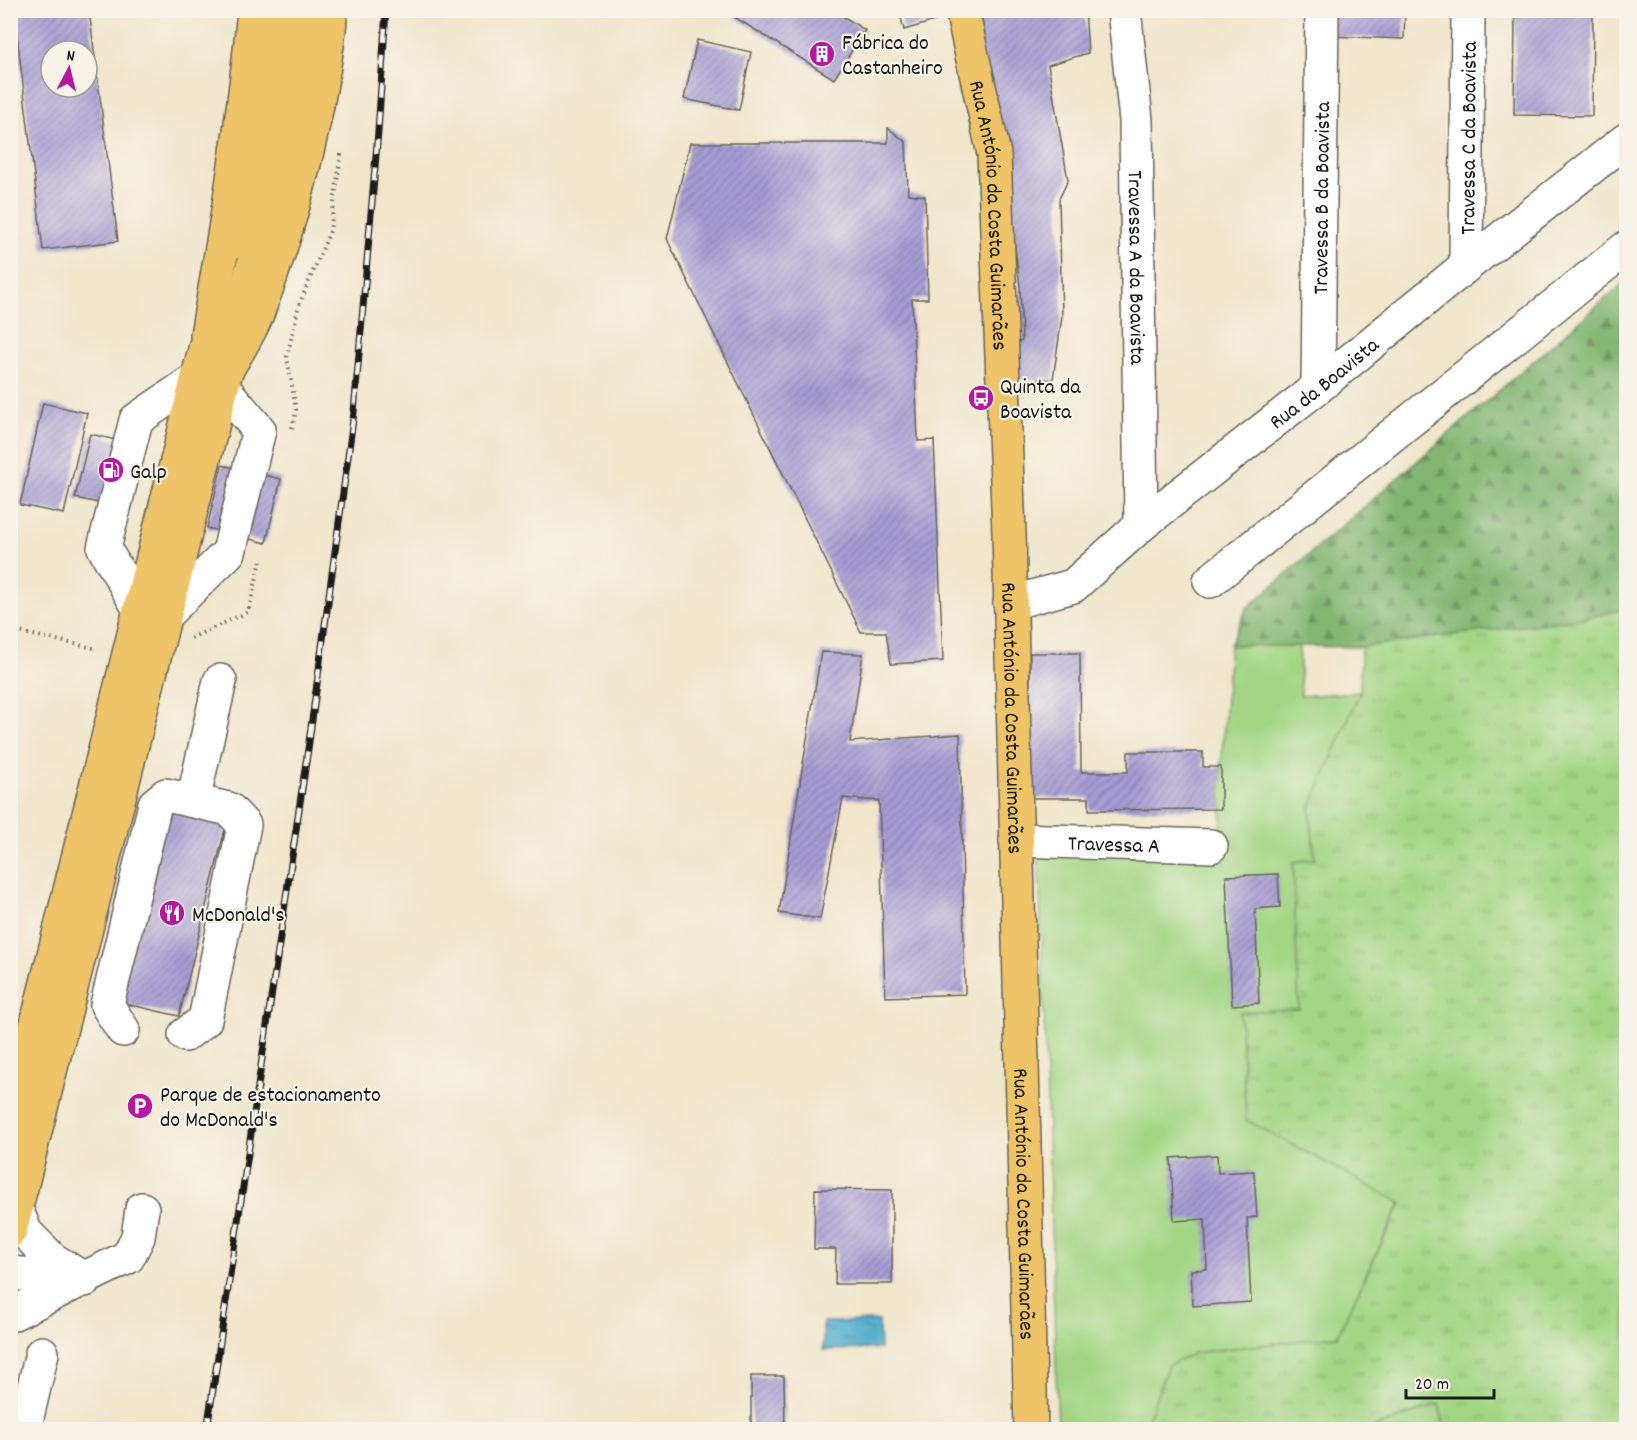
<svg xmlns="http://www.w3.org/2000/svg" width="1637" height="1440" font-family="Dekko,sans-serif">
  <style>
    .green { fill: #a3d584; stroke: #607850; stroke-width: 1.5 }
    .forest { fill: url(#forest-firs); stroke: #4f6947; stroke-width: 1.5 }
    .park { fill: url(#park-tufts); stroke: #607850; stroke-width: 1.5 }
    .water { fill: url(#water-ripples); stroke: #346373; stroke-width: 1.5 }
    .building { fill: url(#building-hatch); fill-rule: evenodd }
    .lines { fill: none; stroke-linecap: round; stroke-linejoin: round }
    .minor-casing { stroke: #66635a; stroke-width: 36 }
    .major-casing { stroke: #66635a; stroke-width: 36 }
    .highway-casing { stroke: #66635a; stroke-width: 36 }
    .path { stroke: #66635a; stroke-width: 4; stroke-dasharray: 1.5 4.5; stroke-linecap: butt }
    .minor { stroke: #fff; stroke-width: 33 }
    .major { stroke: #efc469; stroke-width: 33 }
    .highway { stroke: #efc469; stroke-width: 33 }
    .rail-casing { stroke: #1c1c1c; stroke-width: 7 }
    .rail { stroke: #f7f3e8; stroke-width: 4.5; stroke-dasharray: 14; stroke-linecap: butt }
    .labels { text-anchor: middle; stroke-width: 4.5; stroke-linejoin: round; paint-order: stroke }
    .poi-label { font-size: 22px; fill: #1c1c1c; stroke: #f7f3e8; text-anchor: start }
    .street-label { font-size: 22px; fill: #1c1c1c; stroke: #f7f3e8 }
  </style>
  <defs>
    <pattern id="forest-firs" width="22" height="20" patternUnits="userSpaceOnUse" patternTransform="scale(1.5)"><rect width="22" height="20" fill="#82b672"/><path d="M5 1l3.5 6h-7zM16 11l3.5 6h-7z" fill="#6a935d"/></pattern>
    <pattern id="park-tufts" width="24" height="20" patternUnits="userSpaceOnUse" patternTransform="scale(1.5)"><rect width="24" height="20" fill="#a3d584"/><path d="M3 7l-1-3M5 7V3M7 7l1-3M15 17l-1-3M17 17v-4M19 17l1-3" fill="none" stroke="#8cb671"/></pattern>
    <pattern id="water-ripples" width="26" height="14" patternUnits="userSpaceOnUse" patternTransform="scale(1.5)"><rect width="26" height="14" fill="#4caaca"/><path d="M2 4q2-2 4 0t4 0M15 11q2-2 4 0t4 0" fill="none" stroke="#3e8aa3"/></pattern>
    <pattern id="building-hatch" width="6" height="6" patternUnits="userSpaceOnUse" patternTransform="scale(1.5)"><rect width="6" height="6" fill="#a69cd4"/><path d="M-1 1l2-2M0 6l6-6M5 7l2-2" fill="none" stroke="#867eab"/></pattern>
  </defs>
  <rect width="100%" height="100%" fill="#f7f3e8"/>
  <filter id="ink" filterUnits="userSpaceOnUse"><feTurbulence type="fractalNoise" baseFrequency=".0167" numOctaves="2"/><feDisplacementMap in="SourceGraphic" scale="12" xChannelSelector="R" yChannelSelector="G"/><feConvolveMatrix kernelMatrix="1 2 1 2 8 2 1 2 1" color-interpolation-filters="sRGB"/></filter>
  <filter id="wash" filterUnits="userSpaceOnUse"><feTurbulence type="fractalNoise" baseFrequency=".008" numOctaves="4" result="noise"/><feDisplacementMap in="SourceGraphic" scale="24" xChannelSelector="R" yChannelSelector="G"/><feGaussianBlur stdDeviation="1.35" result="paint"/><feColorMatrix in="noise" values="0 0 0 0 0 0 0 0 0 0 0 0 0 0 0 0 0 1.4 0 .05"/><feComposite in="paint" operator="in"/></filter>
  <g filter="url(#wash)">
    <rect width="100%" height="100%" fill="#f0e6cc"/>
    <g class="green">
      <path d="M1230,645L1299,646L1301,696L1360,692L1310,809L1315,860L1294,862L1299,1010L1240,1012L1401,1202L1337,1336L1194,1353L1168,1366L1144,1429H1058L1038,835L1222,836L1221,767Z"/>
      <path d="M1439,1404L1445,1429L1369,1430Z"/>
    </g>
    <path class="forest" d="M1626,281V609L1586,618L1361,647L1230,645L1247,608Z"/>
    <path class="park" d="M1626,609V1429H1445L1439,1404L1369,1429H1144L1168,1366L1194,1353L1337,1336L1401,1203L1246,1120L1240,1012L1299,1009L1293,862L1315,859L1310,809L1360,692L1361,647L1586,618Z"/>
    <path class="water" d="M879,1321L880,1349L823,1350V1322Z"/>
    <g id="blocks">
      <g class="building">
        <path d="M14,10H89L118,241L43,250ZM51,51H87V87H51Z"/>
        <path d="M723,10H833L865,30L834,79Z"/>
        <path d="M899,10H935L938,20L904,30Z"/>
        <path d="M974,10H1085L1088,53L1048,65L1068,180L1059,199L1062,316L1053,379L1017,380L1013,344L1022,341L1020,286L1009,200Z"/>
        <path d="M1330,10H1405L1404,39L1329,36Z"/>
        <path d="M1515,10H1593L1592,116L1514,115Z"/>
        <path d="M697,40L751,52L739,110L684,99Z"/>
        <path d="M888,128L906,142L908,194L925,196L928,299H912L918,441L934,440L943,661L891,664L886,632H861L667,239L690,143H888Z"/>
        <path d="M43,403L87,413L64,514L20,505Z"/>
        <path d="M90,434L142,446L128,509L75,498Z"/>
        <path d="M222,465L281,479L266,543L207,528Z"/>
        <path d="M821,652L863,654L850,742L960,734L965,994L885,997L879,801L843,798L820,919L779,913Z"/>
        <path d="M1030,653H1080L1081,772H1128V752H1203V767H1221V809L1089,810V798H1030Z"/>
        <path d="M164,810L226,825L179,1016L118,1002Z"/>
        <path d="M1278,874L1280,907L1255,909L1259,1003L1232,1005L1226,876Z"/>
        <path d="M1217,1155L1218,1173L1254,1171L1257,1217L1247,1218L1251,1302L1193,1306L1191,1270L1207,1269L1205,1219L1174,1221L1171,1158Z"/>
        <path d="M815,1189L892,1190V1284H835L836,1249H814Z"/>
        <path d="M751,1376H784L785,1430H751Z"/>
      </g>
    </g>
  </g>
  <g filter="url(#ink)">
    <use href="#blocks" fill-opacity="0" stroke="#66635a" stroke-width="1.5"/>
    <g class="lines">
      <g class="minor-casing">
        <g id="minor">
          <path id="s1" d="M1124,10L1136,120L1141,525"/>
          <path id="s2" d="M1466,266L1468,10"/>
          <path id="s3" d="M1318,387L1322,10"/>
          <path d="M1210,581L1626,248"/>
          <path id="s4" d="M1010,603L1073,586L1141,525L1318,387L1466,266L1626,140"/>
          <path d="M139,608L104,548L136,420L196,379"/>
          <path d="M167,613L229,552L259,430L222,387"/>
          <path d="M193,801L220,681"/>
          <path id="s5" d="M1016,840L1211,846"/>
          <path d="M123,1030L107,1005L155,804L166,795L229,809L244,825L205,1020L185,1035"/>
          <path d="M16,1209L26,1233L52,1259L85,1280"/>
          <path d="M10,1273L80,1279"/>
          <path d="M10,1315L128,1257L138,1237L142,1209"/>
          <path d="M24,1430L42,1353"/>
        </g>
      </g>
      <g class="major-casing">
        <g id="major">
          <path id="s6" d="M962,10L994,154L1009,533L1031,1430"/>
          <path d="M234,242L256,166L272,88L282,10"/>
          <path d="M10,1131L215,309"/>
          <path d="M10,1231L226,371C236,353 249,334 257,314C292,224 322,107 331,10"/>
        </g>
      </g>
      <g class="highway-casing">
        <g id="highway">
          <path d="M207,335C226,227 244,120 254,10"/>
          <path d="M226,371L280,162L307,10"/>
        </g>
      </g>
      <g class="path">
        <path d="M292,428L296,410L287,357L299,305L330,231L341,154"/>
        <path d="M10,630L98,649"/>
        <path d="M191,638L248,612L261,561"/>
      </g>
      <use href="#minor" class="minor"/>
      <use href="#major" class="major"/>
      <use href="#highway" class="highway"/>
      <g class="rail-casing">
        <path id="rail" d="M207,1430L309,742L354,412L378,132L386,10"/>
      </g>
      <use href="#rail" class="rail"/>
    </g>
  </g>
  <defs>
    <g id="building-disc" transform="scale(1.35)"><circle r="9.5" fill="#b5179e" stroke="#f7f3e8"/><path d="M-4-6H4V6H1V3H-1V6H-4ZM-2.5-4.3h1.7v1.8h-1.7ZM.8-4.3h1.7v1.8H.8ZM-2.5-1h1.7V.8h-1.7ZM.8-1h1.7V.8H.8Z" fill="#fff"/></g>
    <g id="bus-disc" transform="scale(1.35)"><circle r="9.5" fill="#b5179e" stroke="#f7f3e8"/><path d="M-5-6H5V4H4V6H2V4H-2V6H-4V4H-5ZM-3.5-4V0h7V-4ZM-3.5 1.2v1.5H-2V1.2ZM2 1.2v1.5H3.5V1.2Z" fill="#fff"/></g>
    <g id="fuel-disc" transform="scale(1.35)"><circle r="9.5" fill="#b5179e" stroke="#f7f3e8"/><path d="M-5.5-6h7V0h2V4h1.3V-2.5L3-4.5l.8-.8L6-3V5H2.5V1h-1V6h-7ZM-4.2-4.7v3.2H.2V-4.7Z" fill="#fff"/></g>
    <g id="restaurant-disc" transform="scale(1.35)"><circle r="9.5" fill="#b5179e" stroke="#f7f3e8"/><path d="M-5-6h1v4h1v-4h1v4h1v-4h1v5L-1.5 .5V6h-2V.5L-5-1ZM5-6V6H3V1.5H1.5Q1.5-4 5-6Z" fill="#fff"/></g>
    <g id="parking-disc" transform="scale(1.35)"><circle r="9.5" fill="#b5179e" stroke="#f7f3e8"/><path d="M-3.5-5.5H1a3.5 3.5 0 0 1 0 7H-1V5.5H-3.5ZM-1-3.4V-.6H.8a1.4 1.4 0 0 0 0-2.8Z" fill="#fff"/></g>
  </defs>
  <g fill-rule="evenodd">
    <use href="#building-disc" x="822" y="54"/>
    <use href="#bus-disc" x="981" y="398"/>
    <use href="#fuel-disc" x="111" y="470"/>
    <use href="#restaurant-disc" x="172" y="913"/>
    <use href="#parking-disc" x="140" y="1106"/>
  </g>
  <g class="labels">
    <g class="poi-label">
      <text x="842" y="49">Fábrica do<tspan x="842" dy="25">Castanheiro</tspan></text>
      <text x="1000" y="393">Quinta da<tspan x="1000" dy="25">Boavista</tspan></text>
      <text x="130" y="478">Galp</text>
      <text x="192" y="921">McDonald's</text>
      <text x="160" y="1101">Parque de estacionamento<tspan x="160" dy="25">do McDonald's</tspan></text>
    </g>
    <g class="street-label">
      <text dy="8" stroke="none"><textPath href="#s2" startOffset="128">Travessa C da Boavista</textPath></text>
      <text dy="8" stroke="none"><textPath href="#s3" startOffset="189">Travessa B da Boavista</textPath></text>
      <text dy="8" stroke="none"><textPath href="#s6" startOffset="208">Rua António da Costa Guimarães</textPath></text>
      <text dy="8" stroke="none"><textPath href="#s1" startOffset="258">Travessa A da Boavista</textPath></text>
      <text dy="8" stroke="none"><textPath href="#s4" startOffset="388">Rua da Boavista</textPath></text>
      <text dy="8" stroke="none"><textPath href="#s6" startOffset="712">Rua António da Costa Guimarães</textPath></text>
      <text dy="8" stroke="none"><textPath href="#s5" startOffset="98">Travessa A</textPath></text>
      <text dy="8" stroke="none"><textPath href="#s6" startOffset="1198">Rua António da Costa Guimarães</textPath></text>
    </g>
  </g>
  <rect width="1637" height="1440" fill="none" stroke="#f7f3e8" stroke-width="36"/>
  <g transform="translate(69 69) rotate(7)"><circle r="28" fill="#f7f3e8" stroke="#9f9d96" stroke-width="1.5"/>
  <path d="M0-4.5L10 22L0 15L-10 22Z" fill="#b5179e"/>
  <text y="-9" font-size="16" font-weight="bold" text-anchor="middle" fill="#1c1c1c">N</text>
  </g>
  <path d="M1406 1389v9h88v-9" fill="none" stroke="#1c1c1c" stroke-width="3"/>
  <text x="1415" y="1389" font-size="18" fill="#1c1c1c" stroke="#f7f3e8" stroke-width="4.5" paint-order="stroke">20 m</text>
</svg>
